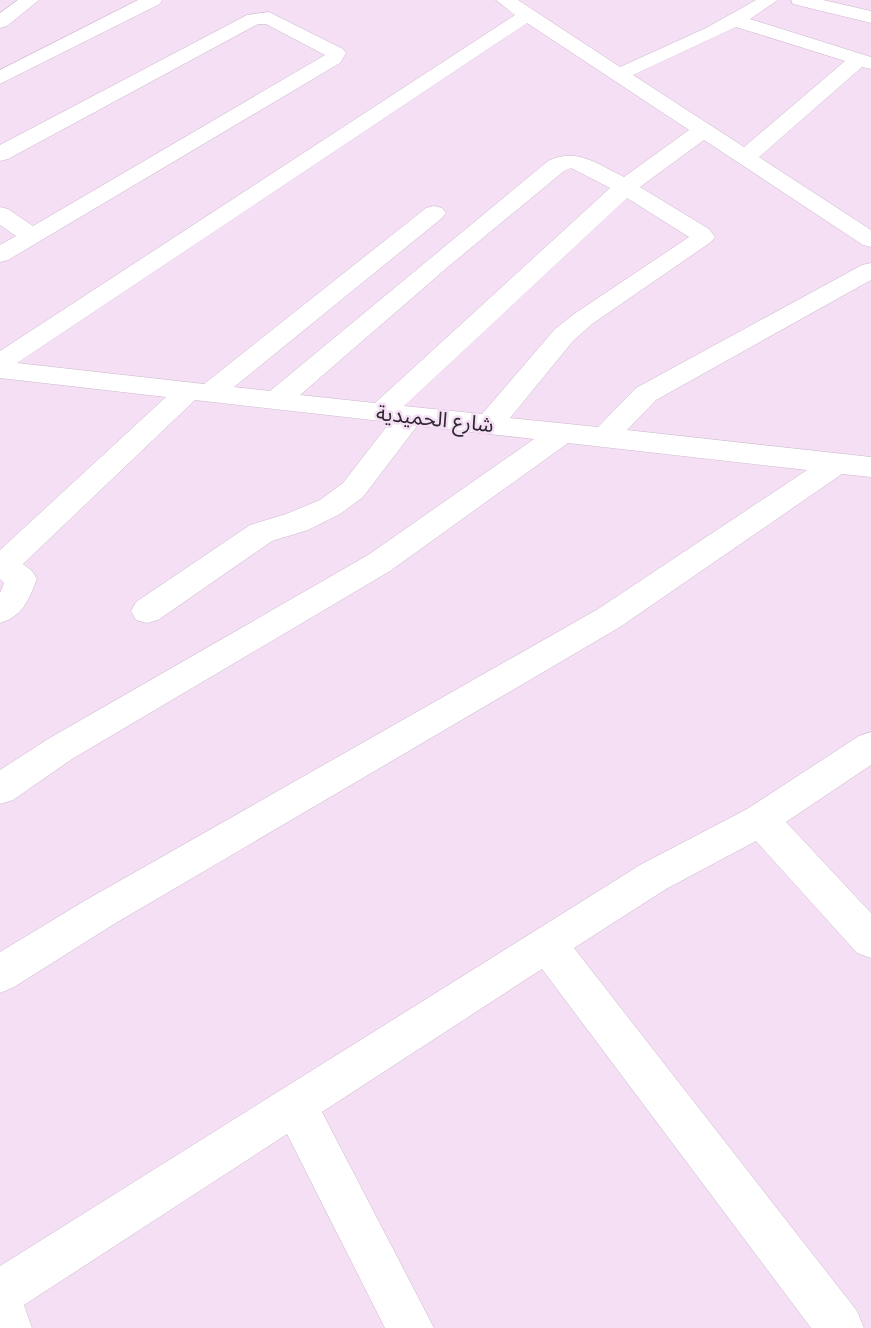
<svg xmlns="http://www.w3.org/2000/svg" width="871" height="1328" font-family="Poppins,'Noto Sans Arabic',sans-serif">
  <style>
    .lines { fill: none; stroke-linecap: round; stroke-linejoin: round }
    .minor-casing { stroke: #ccb7cc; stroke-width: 1 }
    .minor { fill: #fff; fill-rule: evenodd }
    .labels { text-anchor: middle; stroke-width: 5; stroke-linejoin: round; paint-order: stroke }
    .street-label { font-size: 21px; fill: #302830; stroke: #f5dff5 }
  </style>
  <rect width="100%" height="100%" fill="#f5dff5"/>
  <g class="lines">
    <g class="minor-casing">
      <g id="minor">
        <path d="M18,0H39L7,26L0,28V13Z"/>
        <path d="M138,0H162L160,4L0,84V70Z"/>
        <path d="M496,0H518L620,67L706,28L756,0H778L750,19L871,57V69L862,67L759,157L871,230V247L863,245L704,140L640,187L709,229L715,237L711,242L592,324L573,341L510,418L598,427L636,388L862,265L871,263V280L656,400L627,430L871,457V477L842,474L620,627L114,924L14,987L0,993V952L86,900L598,609L807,470L568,443L390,571L72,759L13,800L0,804V770L48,739L368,555L534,439L417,426L363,497L340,514L308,530L272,541L158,620L147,623L136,620L131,611L136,602L250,525L286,514L320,500L343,483L390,422L195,400L23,564L32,571L37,579C28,601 23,616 0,623V593L4,583L0,579V550L166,397L0,378V351L515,15ZM527,23L689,130L624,177C597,164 577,147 548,161L270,391L234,387L442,218L446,213L442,208L434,206L426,208L204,384L17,363ZM736,27L845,61L744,147L633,75ZM571,168L610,188L375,403L300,395L449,266L564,171ZM627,198L689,237L574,314L555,329L482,414L404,406Z"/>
        <path d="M791,0H823L871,11V23L793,4Z"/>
        <path d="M269,12L343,49L346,53L340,63L8,260L0,262V245L16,236L0,225V207L8,209L33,226L325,55L266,24H258L8,159L0,161V145L247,15Z"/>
        <path d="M871,732V765L786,822L871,913V958L857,953L756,841L666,889L574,948L857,1311L864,1328H811L542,969L322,1112L434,1328H385L287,1134L24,1305L32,1328H0V1266L640,865L747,809L859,736Z"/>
      </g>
    </g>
    <use href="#minor" class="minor"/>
  </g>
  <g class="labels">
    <g class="street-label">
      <text transform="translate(435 419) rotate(6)" y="7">شارع الحميدية</text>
    </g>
  </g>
</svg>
